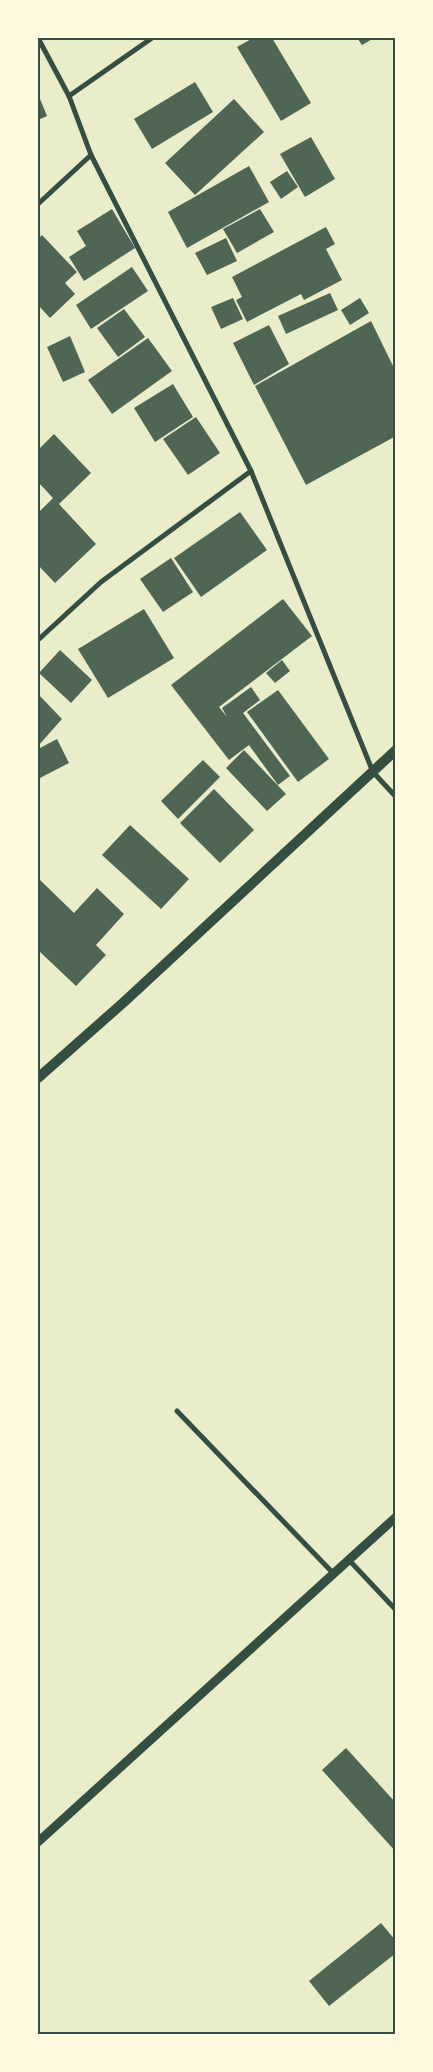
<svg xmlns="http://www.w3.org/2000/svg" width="433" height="2072" font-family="Ubuntu,sans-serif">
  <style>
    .building { fill: #4f6655 }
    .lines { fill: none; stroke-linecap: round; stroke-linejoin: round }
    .minor { stroke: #344e41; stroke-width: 5 }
    .tertiary { stroke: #344e41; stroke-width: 9 }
    .secondary { stroke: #344e41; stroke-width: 10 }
    .neatline { fill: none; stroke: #344e41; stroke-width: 2 }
  </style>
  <rect width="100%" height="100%" fill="#e9edc9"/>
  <g class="building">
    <path d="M253,38H272L311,103L281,121L237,47Z"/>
    <path d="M357,38H374L362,45Z"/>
    <path d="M195,82L213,112L152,149L134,119Z"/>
    <path d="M38,94L47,116L38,120Z"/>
    <path d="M234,99L264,132L195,195L165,163Z"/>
    <path d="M311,137L335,179L305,197L280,154Z"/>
    <path d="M249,166L269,202L187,248L168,212Z"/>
    <path d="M287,171L298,187L281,199L270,182Z"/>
    <path d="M112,209L135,248L84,281L69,257L86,246L77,231Z"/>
    <path d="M260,209L274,232L237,253L223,229Z"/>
    <path d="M326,227L335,244L326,249L342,280L304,300L301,294L247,322L236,300L242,297L232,277Z"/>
    <path d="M42,235L77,272L65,283L75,294L50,318L38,305V239Z"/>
    <path d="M226,238L237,261L207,275L195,253Z"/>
    <path d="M132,267L148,291L91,329L76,305Z"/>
    <path d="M330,293L338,310L286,334L278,316Z"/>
    <path d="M233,298L243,319L221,329L211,307Z"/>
    <path d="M360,298L369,313L350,325L341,310Z"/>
    <path d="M124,309L145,337L118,357L97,328Z"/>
    <path d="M371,321L396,372V436L306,485L255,386Z"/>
    <path d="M269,325L289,364L254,385L233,343Z"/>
    <path d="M70,336L85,372L63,382L47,347Z"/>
    <path d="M148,338L172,371L112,414L88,380Z"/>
    <path d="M173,384L193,417L155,442L134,408Z"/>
    <path d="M196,417L220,453L188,475L163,439Z"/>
    <path d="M54,434L91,473L59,504L96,544L55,583L38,565V513L53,498L38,482V450Z"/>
    <path d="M240,512L267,550L201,597L174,558Z"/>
    <path d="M171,558L193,592L163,612L140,579Z"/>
    <path d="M283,599L312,636L219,707L227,717L222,708L251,687L260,700L243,713L290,776L278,785L249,745L229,760L171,685Z"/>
    <path d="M144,609L174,658L108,698L78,649Z"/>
    <path d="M60,650L92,680L71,703L39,673Z"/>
    <path d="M282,660L290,671L275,683L266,673Z"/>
    <path d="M278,690L329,759L298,782L247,712Z"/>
    <path d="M38,694L62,719L38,746Z"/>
    <path d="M57,739L69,763L38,779V749Z"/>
    <path d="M244,750L286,794L267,811L226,768Z"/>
    <path d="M203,760L220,777L178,819L161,801Z"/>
    <path d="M214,789L254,830L220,863L180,823Z"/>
    <path d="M130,825L189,879L161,909L102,855Z"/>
    <path d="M38,878L74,913L97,888L124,914L96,945L106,955L76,986L38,950Z"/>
    <path d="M346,1748L396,1803V1852L322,1770Z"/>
    <path d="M381,1923L396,1941V1953L329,2006L309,1981Z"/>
  </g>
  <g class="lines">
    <g class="minor">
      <path d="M38,38L69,96L91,155L251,471L373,772L396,797"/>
      <path d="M69,96L152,38"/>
      <path d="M38,204L91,155"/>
      <path d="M38,640L101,582L251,471"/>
      <path d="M177,1411L333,1573"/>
      <path d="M348,1559L396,1610"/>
    </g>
    <path class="tertiary" d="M38,1842L396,1517"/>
    <path class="secondary" d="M38,1078L124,1002L396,750"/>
  </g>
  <rect width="433" height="2072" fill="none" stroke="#fefae0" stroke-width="78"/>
  <rect x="39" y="39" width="355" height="1994" class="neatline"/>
</svg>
